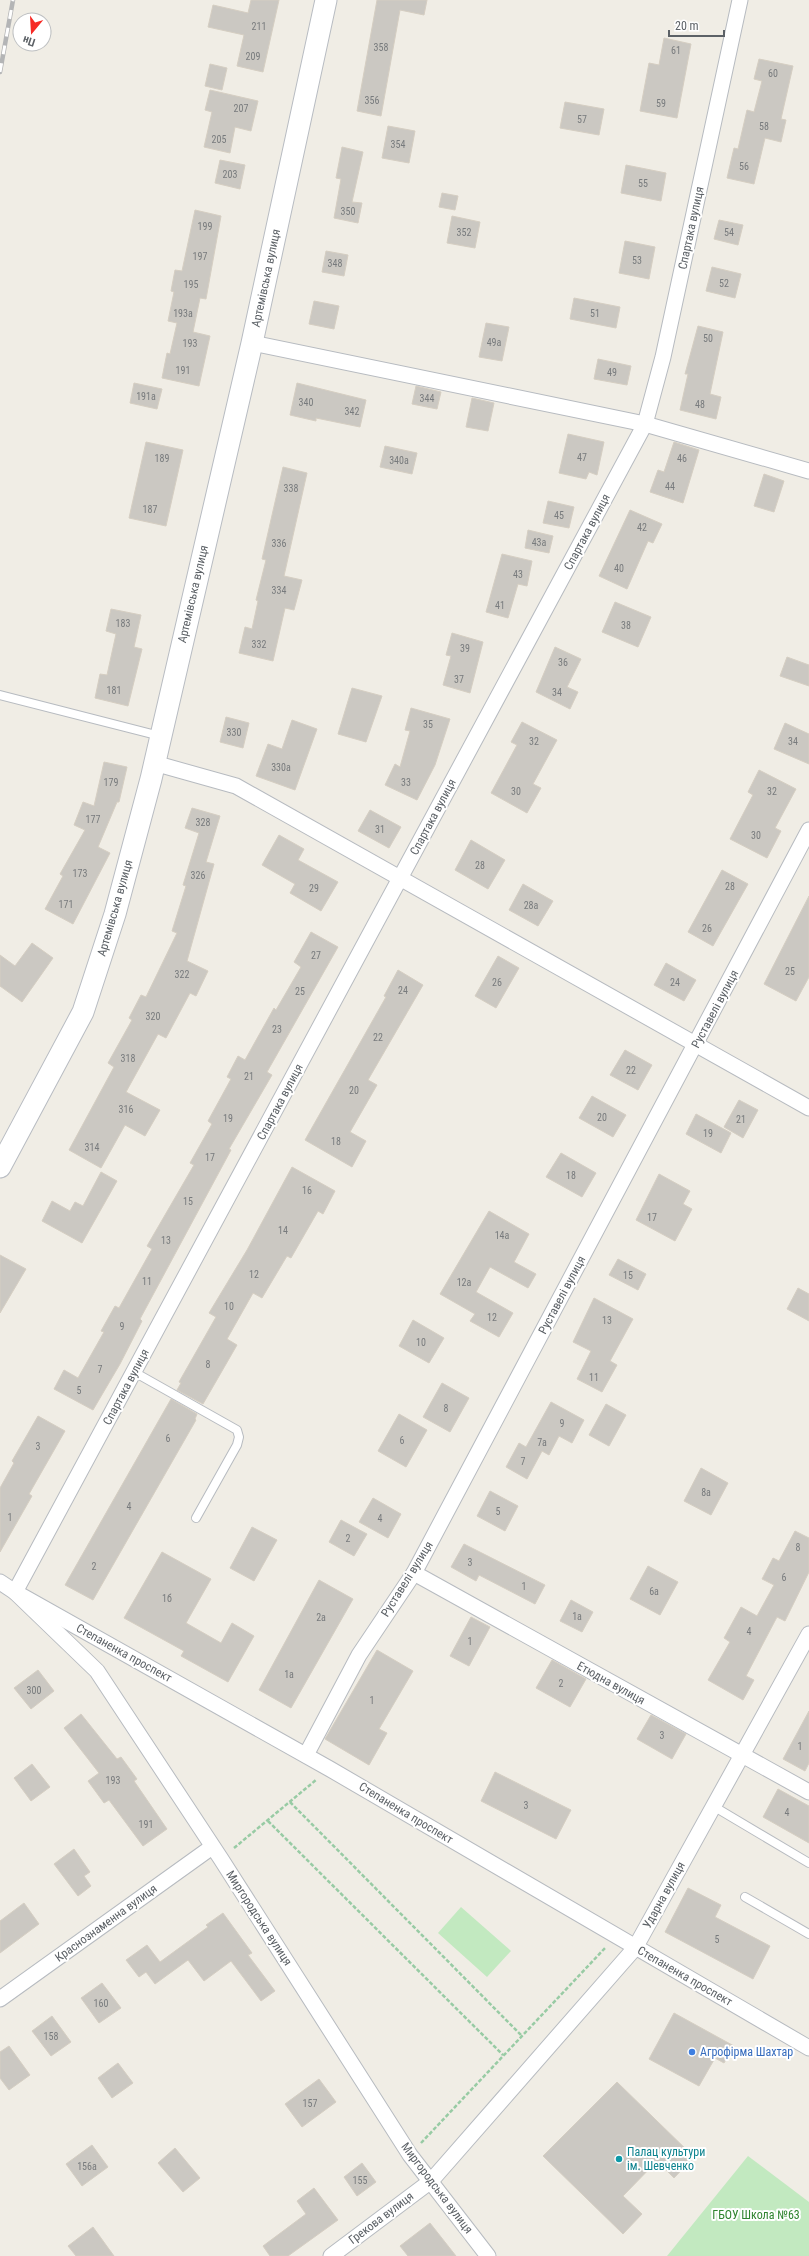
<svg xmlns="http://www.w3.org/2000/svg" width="809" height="2256" font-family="'Roboto Condensed',sans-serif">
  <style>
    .green { fill: #c2e9c0 }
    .building { fill: #cbc8c2; stroke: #d5cec2 }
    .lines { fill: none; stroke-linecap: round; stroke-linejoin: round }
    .service-casing { stroke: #b7bbc0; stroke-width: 10 }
    .minor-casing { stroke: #b7bbc0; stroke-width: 17 }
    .secondary-casing { stroke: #b8bcc2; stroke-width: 23 }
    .path { stroke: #98cba4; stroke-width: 2.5; stroke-dasharray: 4 2; stroke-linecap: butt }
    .service { stroke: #fff; stroke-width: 8 }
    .minor { stroke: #fff; stroke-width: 15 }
    .secondary { stroke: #fff; stroke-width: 21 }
    .rail-casing { stroke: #b4b5b6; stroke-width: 4.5 }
    .rail { stroke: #fff; stroke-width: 3; stroke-dasharray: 9; stroke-linecap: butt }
    .shop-dot { fill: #3f7fe0; stroke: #fff; stroke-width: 1.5 }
    .culture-dot { fill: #0f9aa8; stroke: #fff; stroke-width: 1.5 }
    .labels { text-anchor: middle; stroke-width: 4; stroke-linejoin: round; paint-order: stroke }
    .number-label { font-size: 10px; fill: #787b7d }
    .street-label { font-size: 12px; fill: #5c6166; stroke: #fff }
    .shop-label { font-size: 12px; fill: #366cbe; stroke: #fff; text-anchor: start }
    .culture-label { font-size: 12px; fill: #0d838f; stroke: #fff; text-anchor: start }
    .park-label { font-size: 12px; fill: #2f842e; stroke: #fff }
  </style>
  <rect width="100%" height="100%" fill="#f0ede5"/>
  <g class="green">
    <path d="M461,1907L511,1951L487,1977L438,1933Z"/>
    <path d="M748,2156L809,2202V2256H667Z"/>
  </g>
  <g class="building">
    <path d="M251,0H279L263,72L237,66L244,35L208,27L213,5L248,13Z"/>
    <path d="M377,0H427L424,15L400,10L381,116L357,111Z"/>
    <path d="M664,38L691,44L677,118L640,111L649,63L659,65Z"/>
    <path d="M759,59L793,66L781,119L786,120L781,142L765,138L754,184L727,178L734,148L738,149L747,110L754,112L762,81L754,79Z"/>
    <path d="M210,64L227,68L222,90L205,86Z"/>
    <path d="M210,90L258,101L251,131L235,127L230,153L204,147L212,112L205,110Z"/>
    <path d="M565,102L604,109L599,135L560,128Z"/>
    <path d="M388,126L415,131L409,163L382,158Z"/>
    <path d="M342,147L363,152L352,202L362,203L358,223L334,218L341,179L336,178Z"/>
    <path d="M220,160L245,165L240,189L215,183Z"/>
    <path d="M626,165L666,173L661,201L621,193Z"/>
    <path d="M442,193L458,196L455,210L439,207Z"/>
    <path d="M195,210L221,216L206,299L200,298L193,332L210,336L199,386L162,378L167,353L170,354L177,323L168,321L174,292L171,291L175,270L182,271Z"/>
    <path d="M452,216L480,222L475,248L447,243Z"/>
    <path d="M719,220L743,225L738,245L714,239Z"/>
    <path d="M625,241L655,247L649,279L619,273Z"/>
    <path d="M326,251L348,255L344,276L322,272Z"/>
    <path d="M712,267L741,274L735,298L706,291Z"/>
    <path d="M574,298L620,307L616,328L570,319Z"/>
    <path d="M314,301L339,306L334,329L309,324Z"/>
    <path d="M486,323L509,327L502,361L479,357Z"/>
    <path d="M698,326L723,332L710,394L721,397L716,419L680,410L688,374H685Z"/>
    <path d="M598,359L631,366L627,385L594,379Z"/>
    <path d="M134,383L162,389L157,409L130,403Z"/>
    <path d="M297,383L366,400L360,427L316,418V421L290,415Z"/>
    <path d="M416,386L441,392L437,409L412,404Z"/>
    <path d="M472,398L494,403L488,431L466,427Z"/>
    <path d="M568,434L604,442L597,475L589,472L586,479L559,473Z"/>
    <path d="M146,442L183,450L166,526L129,518Z"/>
    <path d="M674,442L699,450L683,503L650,492L658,470L664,472Z"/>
    <path d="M385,446L417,453L412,474L380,467Z"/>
    <path d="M283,467L307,473L284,576L302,580L294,610L285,608L273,661L239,653L245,627L252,629L258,601L256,600L266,560L262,559Z"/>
    <path d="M764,474L784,481L774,512L754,506Z"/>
    <path d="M548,501L574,507L569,528L543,523Z"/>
    <path d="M630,510L662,524L653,543L648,541L627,589L599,576Z"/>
    <path d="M528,530L553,536L549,553L525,548Z"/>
    <path d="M502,554L532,561L527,586L518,584L508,618L486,612Z"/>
    <path d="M615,602L651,617L638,647L602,632Z"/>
    <path d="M111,609L141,615L134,647L142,649L128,706L95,698L100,674L107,675L116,634L106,631Z"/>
    <path d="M452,633L483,642L470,693L443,685L451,656L446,655Z"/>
    <path d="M555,647L581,659L567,687L578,692L570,709L536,692Z"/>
    <path d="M787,657L809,665V686L780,676Z"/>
    <path d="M352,688L382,696L366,742L338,734Z"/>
    <path d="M411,708L450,719L435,765L417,800L385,785L395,764L400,767L410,731L405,730Z"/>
    <path d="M226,717L249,723L243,748L220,742Z"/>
    <path d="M292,720L317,729L295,790L256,776L268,744L282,749Z"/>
    <path d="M522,722L557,740L533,784L541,788L527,813L491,793L517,745L511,742Z"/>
    <path d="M785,723L809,734V764L774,749Z"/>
    <path d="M104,762L127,767L119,802H117L98,847L110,853L73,924L45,909L63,876L60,874L85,830L74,825L83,802L94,806Z"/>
    <path d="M759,770L796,789L775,828L781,831L767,858L730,839L753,795L748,792Z"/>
    <path d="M192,808L220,816L206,862L214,864L187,961L208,971L196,996L190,993L166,1038L158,1034L126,1092L160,1110L145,1136L125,1125L101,1168L69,1150L114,1067L108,1063L132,1020L129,1018L141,995L146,997L177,933L172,931L186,886L183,885L199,833L185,828Z"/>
    <path d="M370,810L401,827L389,848L358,831Z"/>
    <path d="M279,835L304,849L298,860L338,882L321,911L290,893L295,884L262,865Z"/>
    <path d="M471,840L505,860L488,889L455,870Z"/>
    <path d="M722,870L748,884L713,946L688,932Z"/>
    <path d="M523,884L553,901L538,926L509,910Z"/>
    <path d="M809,896V977L796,1001L764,984Z"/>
    <path d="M311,932L338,947L267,1072L272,1075L229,1149L231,1150L140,1319L142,1321L120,1364L93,1410L54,1389L64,1370L78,1378L104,1332L101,1331L115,1306L119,1308L152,1249L147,1246L194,1165L190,1163L212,1124L208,1121L231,1079L227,1077L238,1056L245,1060L274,1008L276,1010L301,967L294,962Z"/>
    <path d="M32,943L53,958L22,1002L0,986V955L15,966Z"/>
    <path d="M498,956L519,968L496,1008L475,996Z"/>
    <path d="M666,963L696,980L684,1001L654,985Z"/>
    <path d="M398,970L423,985L368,1080L377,1085L350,1132L366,1141L352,1167L305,1140L386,997L384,996Z"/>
    <path d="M625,1050L652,1065L638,1090L610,1075Z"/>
    <path d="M592,1096L626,1115L613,1137L579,1118Z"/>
    <path d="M739,1100L758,1110L743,1138L724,1127Z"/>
    <path d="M696,1114L731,1133L721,1153L686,1134Z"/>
    <path d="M561,1153L596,1173L582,1197L546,1177Z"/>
    <path d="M292,1167L335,1191L323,1214L318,1211L291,1258L287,1256L262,1298L253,1293L227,1339L237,1345L203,1404L177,1390L181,1383L179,1382L216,1317L209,1313L247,1250Z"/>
    <path d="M101,1172L117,1181L82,1243L42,1221L52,1201L70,1211L75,1202L83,1206Z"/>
    <path d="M659,1174L690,1191L683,1204L692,1209L675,1241L636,1220Z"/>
    <path d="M489,1211L529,1234L514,1262L536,1274L528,1288L490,1267L476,1292L513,1313L499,1337L470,1321L475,1314L440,1294Z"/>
    <path d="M0,1255L26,1269L0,1313Z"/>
    <path d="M618,1259L646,1274L638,1290L609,1275Z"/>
    <path d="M798,1288L809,1294V1321L787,1309Z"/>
    <path d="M594,1298L633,1319L610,1361L617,1365L602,1392L577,1379L591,1351L573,1342Z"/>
    <path d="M413,1320L444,1338L429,1363L399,1346Z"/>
    <path d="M442,1383L469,1398L450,1432L423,1417Z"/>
    <path d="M171,1399L197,1414L195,1419L196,1420L93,1600L65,1585Z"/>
    <path d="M551,1402L584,1420L572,1443L559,1436L549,1455L542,1451L527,1479L506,1467L519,1443L526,1447Z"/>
    <path d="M606,1404L626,1415L609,1446L589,1435Z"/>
    <path d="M399,1414L427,1430L406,1467L378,1451Z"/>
    <path d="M38,1416L65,1431L29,1494L32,1496L0,1552V1488L14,1463L12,1461Z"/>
    <path d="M701,1468L728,1483L711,1515L684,1501Z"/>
    <path d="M490,1491L518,1506L505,1531L477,1516Z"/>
    <path d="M373,1498L401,1514L388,1538L359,1522Z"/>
    <path d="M341,1520L367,1534L354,1556L329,1542Z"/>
    <path d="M252,1527L277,1540L254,1581L230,1568Z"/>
    <path d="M795,1531L809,1538V1572L785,1621L777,1617L746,1676L754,1680L743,1700L708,1680L730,1642L724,1638L741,1607L757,1616L774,1585L762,1579L773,1558L779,1561Z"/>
    <path d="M464,1544L545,1585L535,1604L479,1575L476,1581L451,1567Z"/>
    <path d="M162,1552L211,1579L186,1623L221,1643L232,1623L254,1636L228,1682L181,1656L184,1651L124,1618Z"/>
    <path d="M648,1566L678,1582L660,1615L630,1599Z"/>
    <path d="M319,1580L353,1599L291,1708L259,1690Z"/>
    <path d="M571,1600L593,1612L582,1632L560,1621Z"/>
    <path d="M471,1617L490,1627L469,1666L450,1656Z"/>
    <path d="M377,1650L413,1671L379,1729L387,1733L369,1765L325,1739Z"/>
    <path d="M552,1660L586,1679L570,1707L536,1688Z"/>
    <path d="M38,1670L54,1691L31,1709L14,1688Z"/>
    <path d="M809,1711V1763L805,1771L783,1759Z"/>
    <path d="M81,1714L117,1759L121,1757L137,1779L134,1781L167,1829L143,1846L109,1800L104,1803L88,1781L99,1773L64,1728Z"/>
    <path d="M651,1715L686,1734L672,1759L637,1739Z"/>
    <path d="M32,1764L50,1787L31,1801L14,1778Z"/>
    <path d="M495,1772L571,1810L556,1839L481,1801Z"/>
    <path d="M778,1789L809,1806V1843L763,1817Z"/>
    <path d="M74,1849L90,1872L84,1876L91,1886L78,1896L54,1864Z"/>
    <path d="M688,1888L721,1905L715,1917L770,1946L753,1979L665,1932Z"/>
    <path d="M24,1903L39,1924L0,1953V1921Z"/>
    <path d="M223,1913L252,1953L248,1955L275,1991L261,2001L231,1961L204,1981L188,1960L155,1984L146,1972L139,1977L126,1960L147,1945L160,1962L208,1927L206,1925Z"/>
    <path d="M102,1983L121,2008L99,2023L81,1998Z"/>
    <path d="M674,2013L734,2046L724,2063L715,2058L699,2086L649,2059Z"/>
    <path d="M52,2016L71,2042L51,2056L32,2031Z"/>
    <path d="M9,2046L30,2075L9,2090L0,2078V2052Z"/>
    <path d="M118,2063L133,2083L112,2098L98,2078Z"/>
    <path d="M319,2079L336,2102L302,2127L285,2104Z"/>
    <path d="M617,2082L694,2157L674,2178L657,2161L623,2196L642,2214L623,2234L543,2156Z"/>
    <path d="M92,2145L108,2167L82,2186L66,2164Z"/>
    <path d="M175,2148L200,2178L183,2192L158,2163Z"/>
    <path d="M362,2163L376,2182L357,2196L344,2177Z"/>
    <path d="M314,2188L338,2220L288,2256H270L263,2246L306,2214L297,2201Z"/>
    <path d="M430,2223L456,2256H408L400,2246Z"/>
    <path d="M93,2227L114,2256H76L68,2246Z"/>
  </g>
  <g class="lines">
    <g class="service-casing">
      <g id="service">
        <path d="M0,695L160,736"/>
        <path d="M134,1372L237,1430L239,1437L237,1445L196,1518"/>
        <path d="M713,1806L809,1863"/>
        <path d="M745,1897L809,1934"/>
      </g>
    </g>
    <g class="minor-casing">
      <g id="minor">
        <path d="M252,343L645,424L809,471"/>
        <path d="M154,763L236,786L809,1108"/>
        <path d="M414,1573L809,1792"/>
        <path d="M0,1582L15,1592L330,1769L809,2048"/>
        <path d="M306,1755L359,1655L414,1573L809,830"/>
        <path d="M0,1999L212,1847"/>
        <path d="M331,2256L431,2181L635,1948L809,1634"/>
        <path d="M488,2256L410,2155L221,1859L97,1671L15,1592L645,424L663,357L740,0"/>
      </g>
    </g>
    <g class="secondary-casing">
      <path id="secondary" d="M0,1167L83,1012L115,914L151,779L252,343L326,0"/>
    </g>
    <g class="path">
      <path d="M290,1802L521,2035"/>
      <path d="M268,1821L503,2055"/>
      <path d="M234,1848L316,1780"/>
      <path d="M421,2143L606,1947"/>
    </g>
    <use href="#service" class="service"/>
    <use href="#minor" class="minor"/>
    <use href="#secondary" class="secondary"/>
    <g class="rail-casing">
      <path id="rail" d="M0,72L13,0"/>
    </g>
    <use href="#rail" class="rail"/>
  </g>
  <circle class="shop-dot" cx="692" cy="2052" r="4"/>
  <circle class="culture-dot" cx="619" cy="2159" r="4"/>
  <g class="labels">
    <g class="number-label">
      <text x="259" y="30">211</text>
      <text x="381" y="51">358</text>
      <text x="676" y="54">61</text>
      <text x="253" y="60">209</text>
      <text x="773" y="77">60</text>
      <text x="372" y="104">356</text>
      <text x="661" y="107">59</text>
      <text x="241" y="112">207</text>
      <text x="582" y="123">57</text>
      <text x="764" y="130">58</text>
      <text x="219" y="143">205</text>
      <text x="398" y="148">354</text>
      <text x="744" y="170">56</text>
      <text x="230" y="178">203</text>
      <text x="643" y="187">55</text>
      <text x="348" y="215">350</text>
      <text x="205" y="230">199</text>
      <text x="464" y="236">352</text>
      <text x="729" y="236">54</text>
      <text x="200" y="260">197</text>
      <text x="637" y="264">53</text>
      <text x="335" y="267">348</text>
      <text x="724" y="287">52</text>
      <text x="191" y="288">195</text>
      <text x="183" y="317">193а</text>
      <text x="595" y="317">51</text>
      <text x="708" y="342">50</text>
      <text x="494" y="346">49а</text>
      <text x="190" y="347">193</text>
      <text x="183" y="374">191</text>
      <text x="612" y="376">49</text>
      <text x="146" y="400">191а</text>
      <text x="427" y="402">344</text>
      <text x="306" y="406">340</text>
      <text x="700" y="408">48</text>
      <text x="352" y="415">342</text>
      <text x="582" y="461">47</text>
      <text x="162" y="462">189</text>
      <text x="682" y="462">46</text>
      <text x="399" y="464">340а</text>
      <text x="670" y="490">44</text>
      <text x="291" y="492">338</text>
      <text x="150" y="513">187</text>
      <text x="559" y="519">45</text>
      <text x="642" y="531">42</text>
      <text x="539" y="546">43а</text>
      <text x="279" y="547">336</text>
      <text x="619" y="572">40</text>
      <text x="518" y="578">43</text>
      <text x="279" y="594">334</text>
      <text x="500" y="609">41</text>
      <text x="123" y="627">183</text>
      <text x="626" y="629">38</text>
      <text x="259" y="648">332</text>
      <text x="465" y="652">39</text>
      <text x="563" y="666">36</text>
      <text x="459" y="683">37</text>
      <text x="114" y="694">181</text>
      <text x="557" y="696">34</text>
      <text x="428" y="728">35</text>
      <text x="234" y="736">330</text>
      <text x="534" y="745">32</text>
      <text x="793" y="745">34</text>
      <text x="281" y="771">330а</text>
      <text x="111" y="786">179</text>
      <text x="406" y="786">33</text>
      <text x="516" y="795">30</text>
      <text x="772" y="795">32</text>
      <text x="93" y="823">177</text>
      <text x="203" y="826">328</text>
      <text x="380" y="833">31</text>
      <text x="756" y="839">30</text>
      <text x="480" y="869">28</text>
      <text x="80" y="877">173</text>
      <text x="198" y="879">326</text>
      <text x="730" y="890">28</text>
      <text x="314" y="892">29</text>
      <text x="66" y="908">171</text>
      <text x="531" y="909">28а</text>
      <text x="707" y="932">26</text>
      <text x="316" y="959">27</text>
      <text x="790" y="975">25</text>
      <text x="182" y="978">322</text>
      <text x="497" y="986">26</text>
      <text x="675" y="986">24</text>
      <text x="403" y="994">24</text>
      <text x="300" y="995">25</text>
      <text x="153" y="1020">320</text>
      <text x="277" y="1033">23</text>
      <text x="378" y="1041">22</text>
      <text x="128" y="1062">318</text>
      <text x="631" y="1074">22</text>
      <text x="249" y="1080">21</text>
      <text x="354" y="1094">20</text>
      <text x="126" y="1113">316</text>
      <text x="602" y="1121">20</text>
      <text x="228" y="1122">19</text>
      <text x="741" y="1123">21</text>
      <text x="708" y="1137">19</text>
      <text x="336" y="1145">18</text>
      <text x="92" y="1151">314</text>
      <text x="210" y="1161">17</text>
      <text x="571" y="1179">18</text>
      <text x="307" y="1194">16</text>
      <text x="188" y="1205">15</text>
      <text x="652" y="1221">17</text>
      <text x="283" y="1234">14</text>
      <text x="502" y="1239">14а</text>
      <text x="166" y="1244">13</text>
      <text x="254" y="1278">12</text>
      <text x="628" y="1279">15</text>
      <text x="147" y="1285">11</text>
      <text x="464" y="1286">12а</text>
      <text x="229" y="1310">10</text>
      <text x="492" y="1321">12</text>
      <text x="607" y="1324">13</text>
      <text x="122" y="1330">9</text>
      <text x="421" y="1346">10</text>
      <text x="208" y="1368">8</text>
      <text x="100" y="1373">7</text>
      <text x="594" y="1381">11</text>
      <text x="79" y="1394">5</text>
      <text x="446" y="1412">8</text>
      <text x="562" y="1427">9</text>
      <text x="168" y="1442">6</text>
      <text x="402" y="1444">6</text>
      <text x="542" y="1446">7а</text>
      <text x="38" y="1450">3</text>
      <text x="523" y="1465">7</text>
      <text x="706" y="1496">8а</text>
      <text x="129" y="1510">4</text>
      <text x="498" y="1515">5</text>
      <text x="10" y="1521">1</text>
      <text x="380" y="1522">4</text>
      <text x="348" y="1542">2</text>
      <text x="798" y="1551">8</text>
      <text x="470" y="1566">3</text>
      <text x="94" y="1570">2</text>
      <text x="784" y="1581">6</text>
      <text x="524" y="1590">1</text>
      <text x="654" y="1595">6а</text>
      <text x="167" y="1602">1б</text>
      <text x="577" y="1620">1а</text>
      <text x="321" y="1621">2а</text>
      <text x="749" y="1635">4</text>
      <text x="470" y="1645">1</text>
      <text x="289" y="1678">1а</text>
      <text x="561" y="1687">2</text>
      <text x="34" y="1694">300</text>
      <text x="372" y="1704">1</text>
      <text x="662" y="1739">3</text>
      <text x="800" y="1750">1</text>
      <text x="113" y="1784">193</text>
      <text x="526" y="1809">3</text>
      <text x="787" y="1816">4</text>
      <text x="146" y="1828">191</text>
      <text x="717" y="1943">5</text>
      <text x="101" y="2007">160</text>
      <text x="51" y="2040">158</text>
      <text x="310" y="2107">157</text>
      <text x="87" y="2170">156а</text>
      <text x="360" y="2184">155</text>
    </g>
    <g class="street-label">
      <text transform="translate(691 228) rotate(-78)" y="4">Спартака вулиця</text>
      <text transform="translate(266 278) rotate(-78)" y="4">Артемівська вулиця</text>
      <text transform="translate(587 532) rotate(-62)" y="4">Спартака вулиця</text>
      <text transform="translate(193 594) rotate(-77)" y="4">Артемівська вулиця</text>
      <text transform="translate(433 817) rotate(-62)" y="4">Спартака вулиця</text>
      <text transform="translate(115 908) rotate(-74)" y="4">Артемівська вулиця</text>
      <text transform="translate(715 1009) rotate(-62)" y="4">Руставелі вулиця</text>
      <text transform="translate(280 1102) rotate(-62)" y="4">Спартака вулиця</text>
      <text transform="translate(562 1295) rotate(-62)" y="4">Руставелі вулиця</text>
      <text transform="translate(126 1387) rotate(-62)" y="4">Спартака вулиця</text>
      <text transform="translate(407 1579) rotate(-58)" y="4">Руставелі вулиця</text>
      <text transform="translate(124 1653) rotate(29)" y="4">Степаненка проспект</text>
      <text transform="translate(611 1683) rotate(29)" y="4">Етюдна вулиця</text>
      <text transform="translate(406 1813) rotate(31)" y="4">Степаненка проспект</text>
      <text transform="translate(664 1895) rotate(-61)" y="4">Ударна вулиця</text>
      <text transform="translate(259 1918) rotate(57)" y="4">Миргородська вулиця</text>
      <text transform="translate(106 1923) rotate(-36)" y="4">Краснознаменна вулиця</text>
      <text transform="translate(685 1976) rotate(30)" y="4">Степаненка проспект</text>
      <text transform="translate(437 2188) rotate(53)" y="4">Миргородська вулиця</text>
      <text transform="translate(381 2218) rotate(-37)" y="4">Грекова вулиця</text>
    </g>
    <g class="shop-label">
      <text x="700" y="2056">Агрофірма Шахтар</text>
    </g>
    <g class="culture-label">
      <text x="627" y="2156">Палац культури<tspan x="627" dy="14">ім. Шевченко</tspan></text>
    </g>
    <g class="park-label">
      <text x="756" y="2219">ГБОУ Школа №63</text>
    </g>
  </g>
  <g transform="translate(32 32) rotate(198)"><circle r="19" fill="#ffffff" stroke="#bec0c2"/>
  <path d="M0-3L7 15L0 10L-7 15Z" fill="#f62a25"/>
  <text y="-6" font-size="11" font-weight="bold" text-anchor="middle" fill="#5c6166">Пн</text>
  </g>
  <path d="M669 30v6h55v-6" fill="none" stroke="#5c6166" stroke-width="2"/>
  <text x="675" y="30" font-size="12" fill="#5c6166" stroke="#ffffff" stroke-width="3" paint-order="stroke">20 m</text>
</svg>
